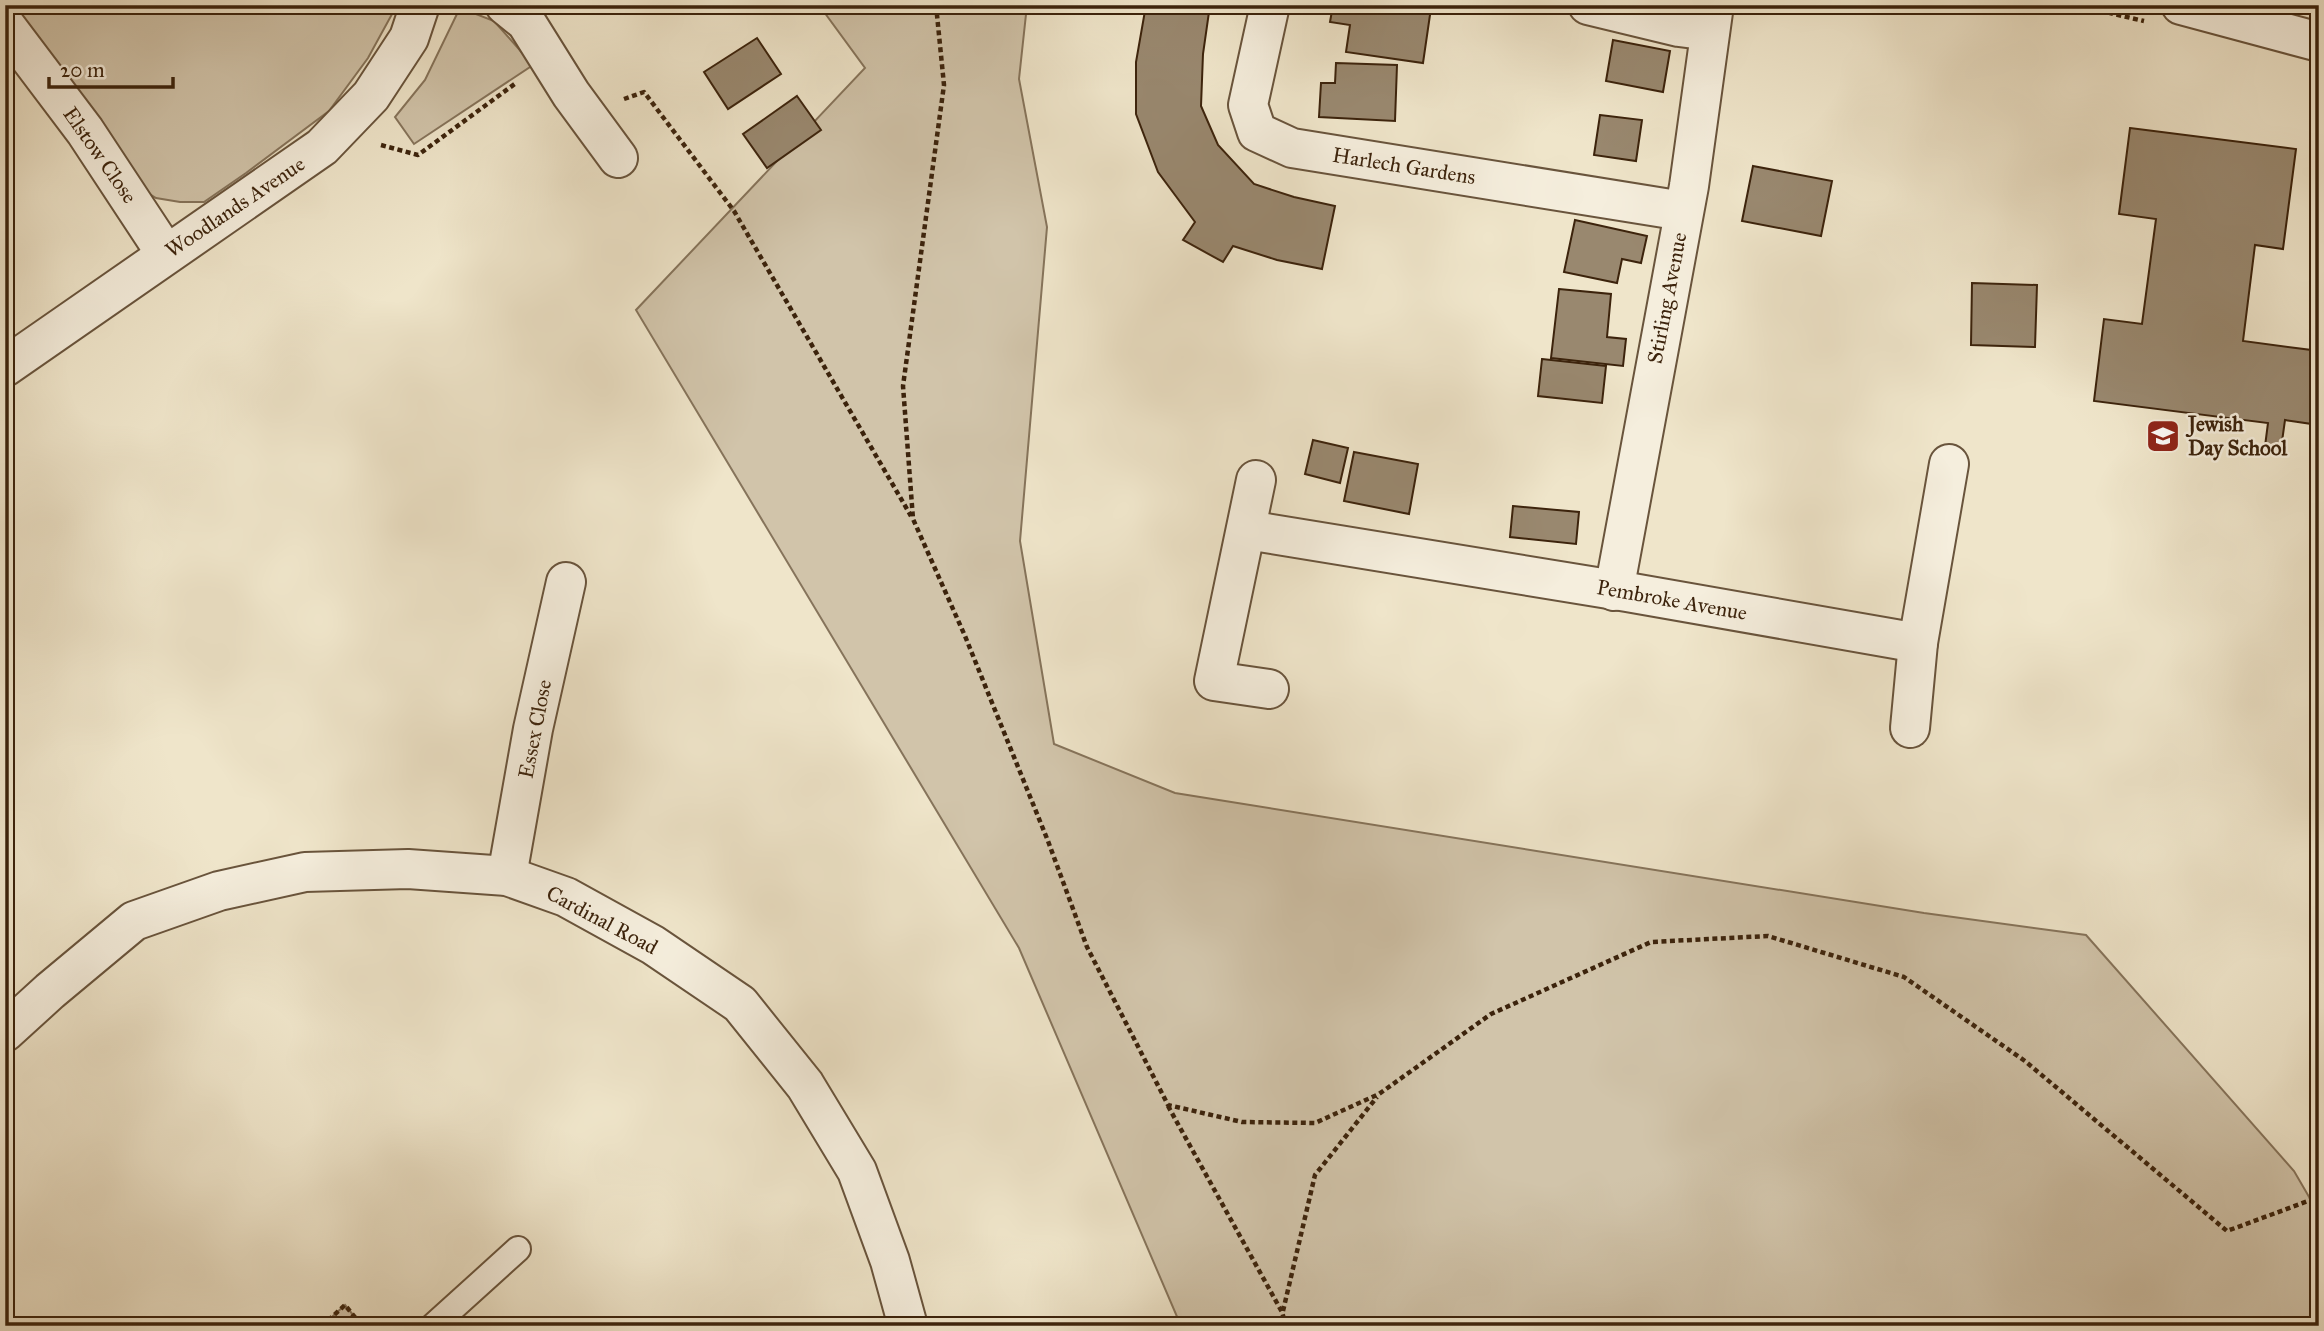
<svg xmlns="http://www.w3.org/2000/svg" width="2324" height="1331" font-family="'IM FELL Great Primer',serif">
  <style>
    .green { fill: #d1c4aa; stroke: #86745b; stroke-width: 2 }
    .building { fill: #99886f; stroke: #3c230c; stroke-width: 2 }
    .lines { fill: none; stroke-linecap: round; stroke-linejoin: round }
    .lane-casing { stroke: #69543c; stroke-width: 28 }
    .street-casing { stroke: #69543c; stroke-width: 42 }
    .path { stroke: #3c230c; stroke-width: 4.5; stroke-dasharray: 5 3.5; stroke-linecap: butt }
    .lane { stroke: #f5eedd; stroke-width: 24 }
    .street { stroke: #f5eedd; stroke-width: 38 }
    .labels { text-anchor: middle; stroke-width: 5; stroke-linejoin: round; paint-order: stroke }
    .street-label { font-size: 21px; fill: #3c230c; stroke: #f5eedd }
    .poi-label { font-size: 21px; font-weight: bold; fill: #3c230c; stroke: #f5eedd; text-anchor: start }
  </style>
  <rect width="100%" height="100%" fill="#efe5ca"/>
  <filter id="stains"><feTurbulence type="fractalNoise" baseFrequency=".00286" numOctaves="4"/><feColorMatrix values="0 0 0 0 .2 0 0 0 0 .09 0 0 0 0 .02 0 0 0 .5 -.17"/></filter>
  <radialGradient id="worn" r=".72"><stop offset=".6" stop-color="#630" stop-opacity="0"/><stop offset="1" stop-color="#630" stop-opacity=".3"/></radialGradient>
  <g class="green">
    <path d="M12,5H397L368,58L329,111L246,173L204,202H180L156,198L137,186L68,82Z"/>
    <path d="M819,5H1027L1019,79L1047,227L1020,541L1054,744L1175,793L1924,913L2086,935L2294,1171L2319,1214V1326H1181L1019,948L636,310L865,68Z"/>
    <path d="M458,7L494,21L533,65L414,144L395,117L425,80L457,14Z"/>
    <path d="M345,1305L362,1326H322Z"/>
  </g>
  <g class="building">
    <path d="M1146,5H1210L1203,54L1201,106L1218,145L1254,184L1294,197L1335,206L1322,269L1277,260L1233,246L1223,262L1183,240L1195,222L1158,172L1136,114V62Z"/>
    <path d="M1333,5H1413L1431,8L1423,63L1346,52L1350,25L1330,22Z"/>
    <path d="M757,38L781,74L728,109L704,72Z"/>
    <path d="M1613,40L1670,51L1663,92L1606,81Z"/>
    <path d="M1336,63L1397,65L1395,121L1319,117L1321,83H1335Z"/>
    <path d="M797,96L821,130L767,168L743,134Z"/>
    <path d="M1600,115L1642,120L1636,161L1594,155Z"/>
    <path d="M2130,128L2296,149L2283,249L2255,245L2243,341L2319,351V373L2312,424L2285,420L2280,456L2264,454L2268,423L2094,401L2104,319L2142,324L2156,219L2119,214Z"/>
    <path d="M1753,166L1832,181L1821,236L1742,221Z"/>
    <path d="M1575,220L1647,236L1641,263L1622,259L1617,283L1564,272Z"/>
    <path d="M1972,283L2037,285L2035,347L1971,345Z"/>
    <path d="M1559,289L1611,294L1607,337L1626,339L1623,366L1551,358Z"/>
    <path d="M1542,359L1606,366L1602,403L1538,396Z"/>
    <path d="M1313,440L1348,448L1340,483L1305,474Z"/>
    <path d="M1354,452L1418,464L1409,514L1344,501Z"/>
    <path d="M1513,506L1579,512L1576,544L1510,537Z"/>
  </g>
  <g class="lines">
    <g class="lane-casing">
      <path id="lane" d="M433,1326L518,1249"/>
    </g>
    <g class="street-casing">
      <g id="street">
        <path d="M505,5L526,22L571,94L618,158"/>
        <path d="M1270,5L1248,105L1257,132L1292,148L1683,211"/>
        <path d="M1588,5L1679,27L1710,31"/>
        <path d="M2181,5L2319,42"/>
        <path d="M5,25L85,131L166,254"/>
        <path d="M5,367L322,147L371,96L409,38L420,5"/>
        <path d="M1256,480L1214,681L1269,689"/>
        <path d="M1247,530L1627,592L1918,643L1949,464"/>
        <path d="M1614,591L1689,186L1714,5"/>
        <path d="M1910,728L1918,643"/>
        <path d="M507,876L533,729L566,582"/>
        <path d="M5,1032L50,991L134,921L219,891L305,872L408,869L507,876L566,897L653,945L740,1004L805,1085L857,1171L890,1261L908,1326"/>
      </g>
    </g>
    <g class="path">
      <path d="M936,5L944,85L903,386L913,519L965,636L1048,841L1087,947L1168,1105L1242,1122L1315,1123L1379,1094L1491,1014L1651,942L1768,936L1904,977L2025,1061L2227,1231L2319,1197"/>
      <path d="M2075,5L2144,21"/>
      <path d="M624,99L644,92L734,211L911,516"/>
      <path d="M381,145L418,155L516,83"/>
      <path d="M1168,1106L1282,1312L1286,1326"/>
      <path d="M1283,1311L1315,1175L1377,1097"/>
      <path d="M322,1326L345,1305L362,1326"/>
    </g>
    <use href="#lane" class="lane"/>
    <use href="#street" class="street"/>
  </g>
  <defs>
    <g id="school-square" transform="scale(1.75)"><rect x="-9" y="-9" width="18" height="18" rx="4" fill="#8f2418" stroke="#f5eedd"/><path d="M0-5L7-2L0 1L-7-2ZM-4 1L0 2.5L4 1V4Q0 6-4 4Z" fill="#fff"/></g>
  </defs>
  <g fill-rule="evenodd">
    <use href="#school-square" x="2163" y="436"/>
  </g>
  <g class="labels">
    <g class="street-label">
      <text transform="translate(100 155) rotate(55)" y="7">Elstow Close</text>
      <text transform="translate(1404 166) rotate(9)" y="7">Harlech Gardens</text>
      <text transform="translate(235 207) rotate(-34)" y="7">Woodlands Avenue</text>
      <text transform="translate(1667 298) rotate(-79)" y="7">Stirling Avenue</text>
      <text transform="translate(1672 600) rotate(10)" y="7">Pembroke Avenue</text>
      <text transform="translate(535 729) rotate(-79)" y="7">Essex Close</text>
      <text transform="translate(602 920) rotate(28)" y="7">Cardinal Road</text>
    </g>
    <g class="poi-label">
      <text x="2188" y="431">Jewish<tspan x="2188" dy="24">Day School</tspan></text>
    </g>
  </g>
  <rect width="2324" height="1331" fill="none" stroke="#efe5ca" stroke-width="28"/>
  <rect x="7" y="7" width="2310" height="1317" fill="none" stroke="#3c230c" stroke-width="3.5"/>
  <rect x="14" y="14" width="2296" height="1303" fill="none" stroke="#3c230c" stroke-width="2"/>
  <path d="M49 77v10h124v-10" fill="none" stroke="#3c230c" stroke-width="3.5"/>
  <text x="60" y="77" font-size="21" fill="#3c230c" stroke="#f5eedd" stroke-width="5" paint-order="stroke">20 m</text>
  <rect width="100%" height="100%" filter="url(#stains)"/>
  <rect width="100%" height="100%" fill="url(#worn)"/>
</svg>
